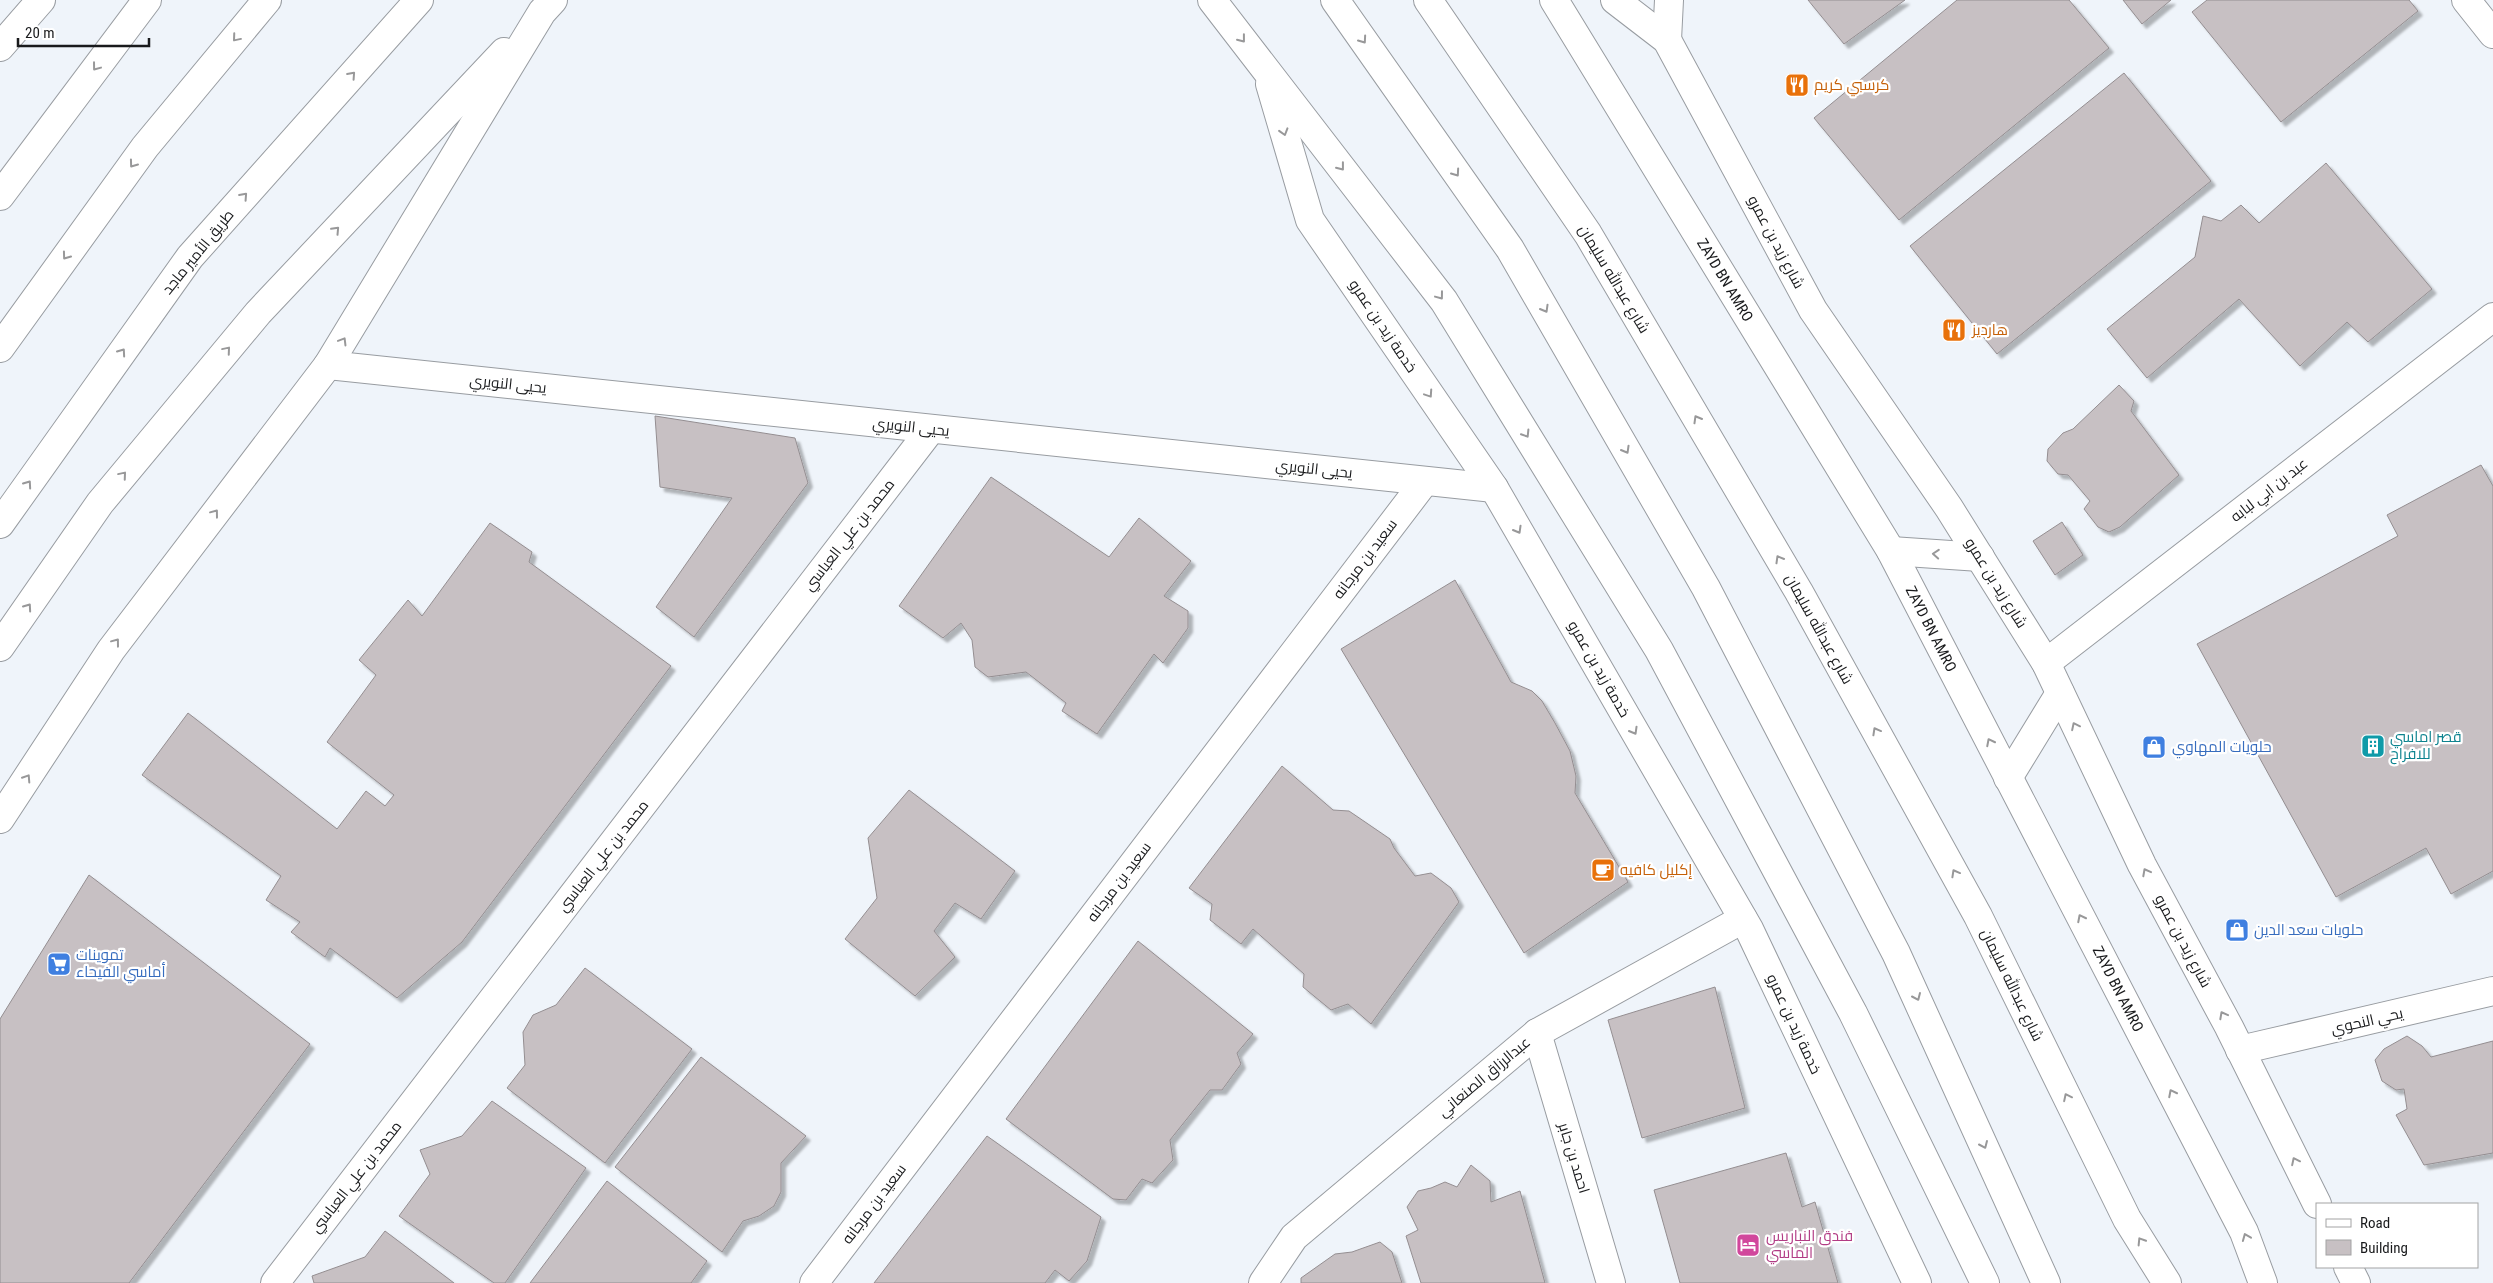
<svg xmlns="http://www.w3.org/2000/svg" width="2493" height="1283" font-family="'Roboto Condensed',Cairo,sans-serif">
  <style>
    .building { fill: #c7c0c3; stroke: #948e91; filter: url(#shadow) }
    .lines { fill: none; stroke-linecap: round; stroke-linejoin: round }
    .minor-casing { stroke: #989ca1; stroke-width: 30 }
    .major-casing { stroke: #989ca1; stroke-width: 30 }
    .highway-casing { stroke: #989ca1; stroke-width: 30 }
    .minor { stroke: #fff; stroke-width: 28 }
    .major { stroke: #fff; stroke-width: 28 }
    .highway { stroke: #fff; stroke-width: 28 }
    .oneway { stroke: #989899 }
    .labels { text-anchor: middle; stroke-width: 4.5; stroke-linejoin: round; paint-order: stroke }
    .food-label { font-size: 15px; fill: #c56008; stroke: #fff; text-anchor: start }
    .street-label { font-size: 15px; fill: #191a1c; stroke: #fff }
    .culture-label { font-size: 15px; fill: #0d838f; stroke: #fff; text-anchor: start }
    .shop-label { font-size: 15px; fill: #366cbe; stroke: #fff; text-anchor: start }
    .hotel-label { font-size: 15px; fill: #b23c85; stroke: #fff; text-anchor: start }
  </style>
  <defs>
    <filter id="shadow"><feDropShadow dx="4.5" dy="4.5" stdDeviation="1" flood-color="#0004"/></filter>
  </defs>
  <rect width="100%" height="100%" fill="#eff4fa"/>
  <g class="building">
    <path d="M1808,0H1905L1844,44Z"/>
    <path d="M1957,0H2069L2109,48L1899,220L1814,118Z"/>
    <path d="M2123,0H2171L2142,24Z"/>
    <path d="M2207,0H2409L2418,11L2281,122L2192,12Z"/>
    <path d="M2124,73L2211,181L1997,354L1910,246Z"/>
    <path d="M2326,163L2432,289L2368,342L2347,322L2300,366L2239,299L2147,378L2107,329L2195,257L2203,216L2221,221L2241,205L2259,223Z"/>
    <path d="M2119,385L2134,401L2131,411L2179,475L2120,527L2109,532L2098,527L2084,509L2090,501L2068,475L2058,474L2047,461L2048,449L2063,433L2073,429Z"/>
    <path d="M655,416L795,438L808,483L694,637L656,607L732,498L660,487Z"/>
    <path d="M2481,465L2493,486V871L2451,894L2426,848L2336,897L2197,644L2398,536L2387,515Z"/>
    <path d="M991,477L1109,557L1139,518L1191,561L1164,596L1188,611V628L1163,663L1154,654L1097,734L1062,711L1066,703L1026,672L988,677L975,667L972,640L961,623L943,638L899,606Z"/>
    <path d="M2062,522L2083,555L2055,575L2033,541Z"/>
    <path d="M490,523L532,552L529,562L671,666L462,942L397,998L330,948L325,957L291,932L300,922L266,900L281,876L142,775L188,713L337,829L366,791L385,806L394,795L327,742L376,675L359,660L408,600L422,616Z"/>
    <path d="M1455,580L1511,682L1532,691L1542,701L1555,723L1570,751L1576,776L1575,793L1628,882L1524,953L1341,649Z"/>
    <path d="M1282,766L1333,810L1349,811L1390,839L1394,848L1415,876L1431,873L1451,888L1459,902L1371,1024L1348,1004L1331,1010L1303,987L1304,974L1253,929L1241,944L1210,920L1212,904L1189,888Z"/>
    <path d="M909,790L1015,871L981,919L955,903L934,931L955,957L915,996L845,939L877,898L868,838Z"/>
    <path d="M89,875L310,1044L129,1283H0V1019Z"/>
    <path d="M1138,941L1253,1034L1237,1053L1241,1064L1222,1090H1210L1170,1140L1173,1160L1152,1183L1142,1179L1126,1200L1113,1199L1006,1119Z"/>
    <path d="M585,968L692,1049L605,1163L507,1088L525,1065L523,1032L533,1015L556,1005Z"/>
    <path d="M1715,987L1745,1108L1642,1138L1608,1020Z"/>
    <path d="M2407,1036L2422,1046L2431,1057L2493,1041V1153L2424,1165L2396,1115L2407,1109L2404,1089L2396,1090L2382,1081L2375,1060L2384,1049Z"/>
    <path d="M701,1057L806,1136L781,1163V1192L774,1206L759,1216L743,1221L722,1252L615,1167Z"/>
    <path d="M492,1101L586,1168L505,1283H494L399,1216L430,1174L420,1150L462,1136Z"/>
    <path d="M987,1136L1101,1217L1087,1261L1069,1281L1055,1270L1045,1283H874Z"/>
    <path d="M1786,1153L1802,1207L1815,1202L1838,1283H1680L1654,1190Z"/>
    <path d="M1471,1165L1490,1181L1491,1202L1520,1191L1545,1283H1421L1406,1236L1418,1230L1407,1207L1418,1191L1431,1188L1445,1182L1457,1187Z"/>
    <path d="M607,1181L707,1261L691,1283H530Z"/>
    <path d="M385,1231L454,1283H314L312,1276L365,1257Z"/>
    <path d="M1380,1242L1392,1252L1402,1283H1301V1278L1335,1254L1352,1252Z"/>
  </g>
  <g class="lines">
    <g class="minor-casing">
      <g id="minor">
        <path d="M2466,0L2493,34"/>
        <path d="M1667,40L1669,0"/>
        <path d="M328,365L1494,488"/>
        <path d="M2046,663L2493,317"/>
        <path d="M1537,1033L1611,1283"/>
        <path d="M2240,1050L2493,991"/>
        <path d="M275,1283L931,429"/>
        <path d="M814,1283L1425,481"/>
        <path d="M1263,1283L1294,1237L1537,1033L1743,919"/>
      </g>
    </g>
    <g class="major-casing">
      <g id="major">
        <path d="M1212,0L1444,301L1659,650L1853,1013L1985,1283"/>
        <path d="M1335,0L1510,249L1706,588L1896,953L2046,1283"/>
        <path d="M1428,0L1588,234L1799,592L1978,916L2127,1219L2167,1283"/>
        <path d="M1554,0L1891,551L2244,1232L2263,1283"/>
        <path d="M1615,0L1667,40L1813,310L1949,508L2046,663L2142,865L2229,1027L2317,1204"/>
        <path d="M0,47L41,0"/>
        <path d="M1270,84L1310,220L1494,488L1749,929L1917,1283"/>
        <path d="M0,196L147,0"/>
        <path d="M1891,551L1980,557"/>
        <path d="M0,647L100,503L258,313L504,52"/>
        <path d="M2008,778L2060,693"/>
        <path d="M0,819L111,650L328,365L542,12L553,0"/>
        <path d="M2348,1267L2356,1283"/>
      </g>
    </g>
    <g class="highway-casing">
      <g id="highway">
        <path d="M0,348L145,147L267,0"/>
        <path d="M0,524L190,257L419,0"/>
      </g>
    </g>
    <use href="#minor" class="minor"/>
    <use href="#major" class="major"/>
    <use href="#highway" class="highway"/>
  </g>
  <defs><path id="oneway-chevron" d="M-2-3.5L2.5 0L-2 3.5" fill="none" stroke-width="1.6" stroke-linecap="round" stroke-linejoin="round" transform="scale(1.25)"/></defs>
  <g class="oneway">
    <use href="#oneway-chevron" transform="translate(236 38) rotate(130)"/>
    <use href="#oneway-chevron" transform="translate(1242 39) rotate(52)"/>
    <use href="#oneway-chevron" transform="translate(1363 40) rotate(55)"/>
    <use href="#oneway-chevron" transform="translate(96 67) rotate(127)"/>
    <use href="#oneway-chevron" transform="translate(352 75) rotate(-48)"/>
    <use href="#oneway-chevron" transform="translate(1284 132) rotate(73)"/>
    <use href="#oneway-chevron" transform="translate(133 164) rotate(126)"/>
    <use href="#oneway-chevron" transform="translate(1341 167) rotate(52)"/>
    <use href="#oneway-chevron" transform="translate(1456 173) rotate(55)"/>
    <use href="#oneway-chevron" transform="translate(244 196) rotate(-48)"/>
    <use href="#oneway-chevron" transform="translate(336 230) rotate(-47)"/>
    <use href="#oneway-chevron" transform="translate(66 256) rotate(126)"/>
    <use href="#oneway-chevron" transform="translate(1440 296) rotate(53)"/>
    <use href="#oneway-chevron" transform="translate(1545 309) rotate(60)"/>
    <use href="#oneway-chevron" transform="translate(343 341) rotate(-59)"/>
    <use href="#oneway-chevron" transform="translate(227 350) rotate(-50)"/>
    <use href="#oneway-chevron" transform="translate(122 352) rotate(-55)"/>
    <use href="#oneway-chevron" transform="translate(1429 394) rotate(56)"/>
    <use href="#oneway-chevron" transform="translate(1697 419) rotate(-120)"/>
    <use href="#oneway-chevron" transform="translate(1526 434) rotate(58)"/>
    <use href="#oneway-chevron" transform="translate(1626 450) rotate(60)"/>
    <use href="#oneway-chevron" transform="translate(123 475) rotate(-50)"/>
    <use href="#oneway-chevron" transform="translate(28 484) rotate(-55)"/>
    <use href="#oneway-chevron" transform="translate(215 513) rotate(-53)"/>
    <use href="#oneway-chevron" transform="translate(1518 530) rotate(60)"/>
    <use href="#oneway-chevron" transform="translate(1936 554) rotate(-176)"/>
    <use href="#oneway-chevron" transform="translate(1779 559) rotate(-120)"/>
    <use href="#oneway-chevron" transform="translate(28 607) rotate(-55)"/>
    <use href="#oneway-chevron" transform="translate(116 642) rotate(-53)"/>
    <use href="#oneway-chevron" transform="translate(2075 726) rotate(-116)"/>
    <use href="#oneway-chevron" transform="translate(1634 731) rotate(60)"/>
    <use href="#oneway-chevron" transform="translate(1876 731) rotate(-119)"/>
    <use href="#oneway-chevron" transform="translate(1990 742) rotate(-117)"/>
    <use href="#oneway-chevron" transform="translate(27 778) rotate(-57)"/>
    <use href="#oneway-chevron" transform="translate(2146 872) rotate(-118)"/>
    <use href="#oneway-chevron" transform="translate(1955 873) rotate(-119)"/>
    <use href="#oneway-chevron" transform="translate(2081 918) rotate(-117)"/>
    <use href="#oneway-chevron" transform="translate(1917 997) rotate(66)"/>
    <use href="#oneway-chevron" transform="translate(2223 1015) rotate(-118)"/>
    <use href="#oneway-chevron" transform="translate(2172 1093) rotate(-117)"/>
    <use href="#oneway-chevron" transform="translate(2067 1097) rotate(-116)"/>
    <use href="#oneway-chevron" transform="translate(1984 1145) rotate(66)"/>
    <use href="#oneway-chevron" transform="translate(2295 1161) rotate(-116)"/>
    <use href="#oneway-chevron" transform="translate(2246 1237) rotate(-112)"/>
    <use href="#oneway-chevron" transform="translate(2141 1241) rotate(-122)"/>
  </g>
  <defs>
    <g id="restaurant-square" transform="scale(1.25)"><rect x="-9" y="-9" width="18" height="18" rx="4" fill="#e8710a" stroke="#fff"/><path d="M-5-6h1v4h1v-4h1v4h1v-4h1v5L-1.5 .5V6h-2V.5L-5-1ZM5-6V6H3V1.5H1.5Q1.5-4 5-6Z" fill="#fff"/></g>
    <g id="building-square" transform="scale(1.25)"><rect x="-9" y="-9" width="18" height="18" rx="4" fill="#0f9aa8" stroke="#fff"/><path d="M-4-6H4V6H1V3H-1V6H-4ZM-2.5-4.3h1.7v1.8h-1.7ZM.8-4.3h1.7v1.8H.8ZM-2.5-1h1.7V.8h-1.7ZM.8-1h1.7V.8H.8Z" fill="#fff"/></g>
    <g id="shop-square" transform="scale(1.25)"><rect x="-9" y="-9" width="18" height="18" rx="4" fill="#3f7fe0" stroke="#fff"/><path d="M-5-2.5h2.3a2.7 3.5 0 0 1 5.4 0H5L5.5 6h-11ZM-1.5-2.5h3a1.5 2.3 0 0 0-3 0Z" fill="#fff"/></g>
    <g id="cafe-square" transform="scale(1.25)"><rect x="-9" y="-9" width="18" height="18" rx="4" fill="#e8710a" stroke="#fff"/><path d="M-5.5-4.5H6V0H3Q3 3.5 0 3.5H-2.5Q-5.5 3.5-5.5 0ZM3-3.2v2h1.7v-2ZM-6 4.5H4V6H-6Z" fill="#fff"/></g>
    <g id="supermarket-square" transform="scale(1.25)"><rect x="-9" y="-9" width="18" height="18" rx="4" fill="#3f7fe0" stroke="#fff"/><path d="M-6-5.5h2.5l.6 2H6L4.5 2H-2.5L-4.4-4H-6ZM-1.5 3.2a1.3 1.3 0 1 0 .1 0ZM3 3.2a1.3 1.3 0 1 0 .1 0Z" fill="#fff"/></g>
    <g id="hotel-square" transform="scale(1.25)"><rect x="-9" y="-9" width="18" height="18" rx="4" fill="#d1479c" stroke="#fff"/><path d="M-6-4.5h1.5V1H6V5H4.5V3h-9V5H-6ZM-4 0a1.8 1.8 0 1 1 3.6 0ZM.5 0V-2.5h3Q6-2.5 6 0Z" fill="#fff"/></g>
  </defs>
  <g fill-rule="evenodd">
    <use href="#restaurant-square" x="1797" y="85"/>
    <use href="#restaurant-square" x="1954" y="330"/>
    <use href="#building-square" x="2373" y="746"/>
    <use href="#shop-square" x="2154" y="747"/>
    <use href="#cafe-square" x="1603" y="870"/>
    <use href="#shop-square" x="2237" y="930"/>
    <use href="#supermarket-square" x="59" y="964"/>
    <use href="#hotel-square" x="1748" y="1245"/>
  </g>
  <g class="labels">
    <g class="food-label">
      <text x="1814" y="90">كرسبي كريم</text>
      <text x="1972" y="335">هارديز</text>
      <text x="1620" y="875">إكليل كافيه</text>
    </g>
    <g class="street-label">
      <text transform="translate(1776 242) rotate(62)" y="5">شارع زيد بن عمرو</text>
      <text transform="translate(198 252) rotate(-51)" y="5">طريق الأمير ماجد</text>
      <text transform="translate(1614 279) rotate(59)" y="5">شارع عبدالله سليمان</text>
      <text transform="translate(1725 280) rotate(59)" y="5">ZAYD BN AMRO</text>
      <text transform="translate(1383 326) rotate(56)" y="5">خدمة زيد بن عمرو</text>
      <text transform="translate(508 384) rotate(6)" y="5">يحيى النويري</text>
      <text transform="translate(911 427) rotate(6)" y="5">يحيى النويري</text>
      <text transform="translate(1314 469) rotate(6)" y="5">يحيى النويري</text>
      <text transform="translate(2269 490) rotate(-38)" y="5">عبد بن ابي لبابه</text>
      <text transform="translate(849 535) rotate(-52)" y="5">محمد بن علي العباسي</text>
      <text transform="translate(1365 559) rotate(-53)" y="5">سعيد بن مرجانه</text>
      <text transform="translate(1996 583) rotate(58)" y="5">شارع زيد بن عمرو</text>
      <text transform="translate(1819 629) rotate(61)" y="5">شارع عبدالله سليمان</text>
      <text transform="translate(1931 629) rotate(63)" y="5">ZAYD BN AMRO</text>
      <text transform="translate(1599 669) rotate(60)" y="5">خدمة زيد بن عمرو</text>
      <text transform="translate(603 856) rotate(-52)" y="5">محمد بن علي العباسي</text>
      <text transform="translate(1119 882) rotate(-53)" y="5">سعيد بن مرجانه</text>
      <text transform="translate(2183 941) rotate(62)" y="5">شارع زيد بن عمرو</text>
      <text transform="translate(2012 985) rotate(64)" y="5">شارع عبدالله سليمان</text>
      <text transform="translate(2118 989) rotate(63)" y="5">ZAYD BN AMRO</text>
      <text transform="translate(2367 1021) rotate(-13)" y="5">يحي النحوي</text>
      <text transform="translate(1794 1024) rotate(65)" y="5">خدمة زيد بن عمرو</text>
      <text transform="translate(1484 1077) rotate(-40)" y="5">عبدالرزاق الصنعاني</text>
      <text transform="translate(1574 1158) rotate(73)" y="5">احمد بن جابر</text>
      <text transform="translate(356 1177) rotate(-52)" y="5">محمد بن علي العباسي</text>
      <text transform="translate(874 1204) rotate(-53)" y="5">سعيد بن مرجانه</text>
    </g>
    <g class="culture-label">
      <text x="2390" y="742">قصر اماسي<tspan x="2390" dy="17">للافراح</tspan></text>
    </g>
    <g class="shop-label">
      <text x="2172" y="752">حلويات المهاوي</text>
      <text x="2254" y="935">حلويات سعد الدين</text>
      <text x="76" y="960">تموينات<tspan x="76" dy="17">أماسي الفيحاء</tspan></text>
    </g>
    <g class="hotel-label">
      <text x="1766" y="1241">فندق النباريس<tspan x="1766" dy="17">الماسي</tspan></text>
    </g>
  </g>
  <rect x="2316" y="1203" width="162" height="65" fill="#ffffff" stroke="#a3a3a4"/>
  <rect x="2326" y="1219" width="25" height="8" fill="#ffffff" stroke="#a3a3a4"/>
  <text x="2360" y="1228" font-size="15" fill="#191a1c">Road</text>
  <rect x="2326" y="1240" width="25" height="15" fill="#c7c0c3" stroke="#a3a3a4"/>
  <text x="2360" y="1253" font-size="15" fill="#191a1c">Building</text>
  <path d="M18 38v8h131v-8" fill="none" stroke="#191a1c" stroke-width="2.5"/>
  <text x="25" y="38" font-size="15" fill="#191a1c" stroke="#ffffff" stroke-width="4" paint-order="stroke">20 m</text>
</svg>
